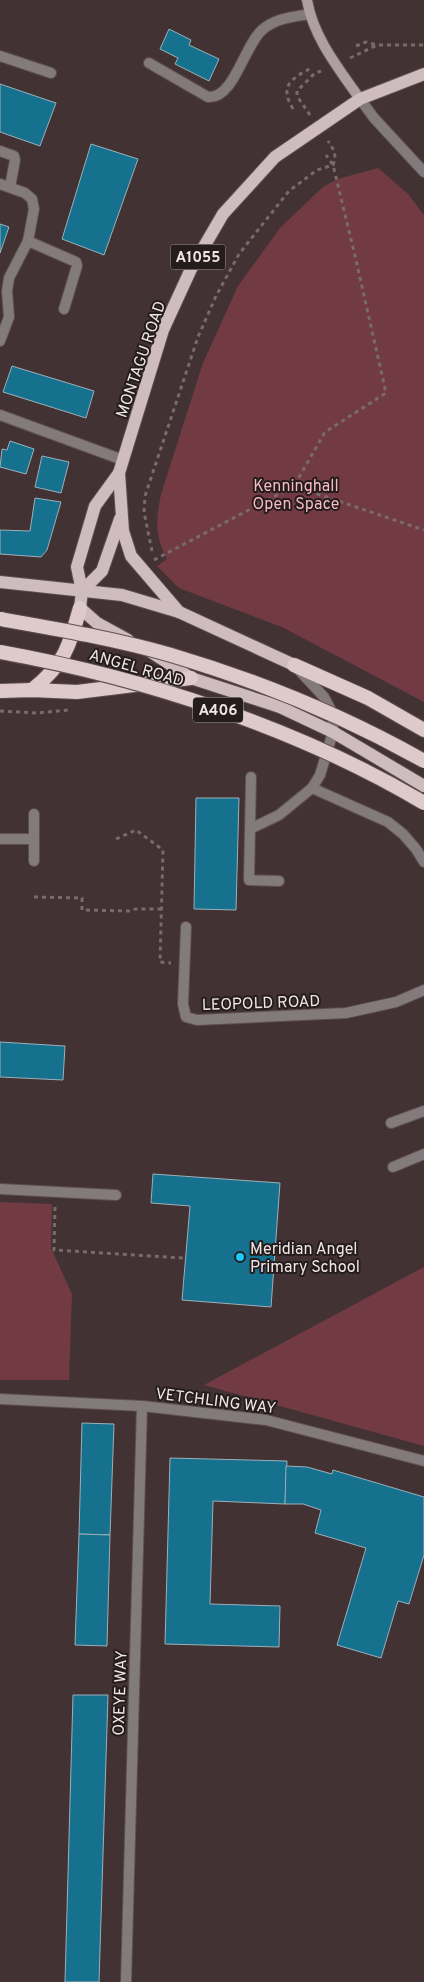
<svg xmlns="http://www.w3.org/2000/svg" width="424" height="1982" font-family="Overpass,sans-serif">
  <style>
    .green { fill: #723b44 }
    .building { fill: #16718e; stroke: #9cb0b9 }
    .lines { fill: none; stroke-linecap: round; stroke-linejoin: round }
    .service-casing { stroke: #5f4f50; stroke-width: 12 }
    .minor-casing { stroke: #5f4f50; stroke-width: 12 }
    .secondary-casing { stroke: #5f4f50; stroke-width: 12 }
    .primary-casing { stroke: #5f4f50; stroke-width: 14 }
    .trunk-casing { stroke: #5f4f50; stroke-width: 16 }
    .path { stroke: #796a6b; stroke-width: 3; stroke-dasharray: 4 4; stroke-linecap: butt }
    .service { stroke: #837a7b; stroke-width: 10 }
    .minor { stroke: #837a7b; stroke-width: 10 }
    .secondary { stroke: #ae9fa1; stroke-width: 10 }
    .primary { stroke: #cfbcbe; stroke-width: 12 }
    .trunk { stroke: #dec9cb; stroke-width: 14 }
    .trunk-bridge-casing { stroke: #5f4f50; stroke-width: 16; stroke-linecap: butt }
    .trunk-bridge { stroke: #dec9cb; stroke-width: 14 }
    .poi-dot { fill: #1bc9fc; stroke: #241c1d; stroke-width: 2 }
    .labels { text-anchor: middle; stroke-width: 4; stroke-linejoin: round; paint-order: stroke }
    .shield { fill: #241c1d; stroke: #b3a9aa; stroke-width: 1 }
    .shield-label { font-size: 15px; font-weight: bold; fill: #f0e5e6 }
    .street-label { font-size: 16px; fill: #f0e5e6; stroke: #241c1d }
    .park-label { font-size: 16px; fill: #f8bac1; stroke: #241c1d }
    .poi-label { font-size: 16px; fill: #f0e5e6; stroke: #241c1d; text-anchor: start }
  </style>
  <rect width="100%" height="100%" fill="#433234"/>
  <g class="green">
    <path d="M378,168L408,194L424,215V702L282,627L179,588L157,566L167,559C154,534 156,521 161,494L203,363L238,286L280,228L323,187L338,179Z"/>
    <path d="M0,1202L52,1204L51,1248L72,1294L69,1380H0Z"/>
    <path d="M424,1267V1446L204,1385Z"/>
  </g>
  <g class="building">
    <path d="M169,29L191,40L189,45L219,59L209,81L175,64L178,58L160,49Z"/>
    <path d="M0,84L56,103L40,146L0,132Z"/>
    <path d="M91,144L138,159L104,255L62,239Z"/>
    <path d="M0,224L9,227L0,253Z"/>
    <path d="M12,366L94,391L86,418L3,392Z"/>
    <path d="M10,441L34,449L26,474L0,467L2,449L7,450Z"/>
    <path d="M42,456L69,462L61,493L35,487Z"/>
    <path d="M35,498L61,502L47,550L41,557L0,554V530L30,531Z"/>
    <path d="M196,798H239L236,910L194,909Z"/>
    <path d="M0,1042L65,1046L63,1080L0,1077Z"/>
    <path d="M153,1174L280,1183L271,1307L182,1300L190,1206L151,1203Z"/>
    <path d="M82,1423L114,1424L110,1535L79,1534Z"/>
    <path d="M170,1458L287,1461L285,1504L213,1501L210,1604L280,1606L279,1647L165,1644Z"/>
    <path d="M286,1466L307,1467L332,1474L333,1470L424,1497V1555L409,1604L398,1601L381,1658L337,1645L366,1548L315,1533L321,1510L303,1504H285Z"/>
    <path d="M79,1534L110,1535L107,1646L75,1645Z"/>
    <path d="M73,1695H108L99,1982H65Z"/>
  </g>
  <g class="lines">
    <g class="service-casing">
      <g id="service">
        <path d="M28,241L76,262L77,266L64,309"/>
        <path d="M251,777L249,880L279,881"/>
        <path d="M391,1123L424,1111"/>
        <path d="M393,1167L424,1154"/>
      </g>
    </g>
    <g class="minor-casing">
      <g id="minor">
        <path d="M0,56L51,73"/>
        <path d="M149,63L208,97C234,99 244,46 262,30C276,18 292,17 310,14"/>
        <path d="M360,99L374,118L424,172"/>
        <path d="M0,151L14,156L15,160L10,187"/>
        <path d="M0,184L25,193L32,199L34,209L28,241L9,278L7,291L9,317L0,341"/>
        <path d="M0,415L123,460"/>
        <path d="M312,788L388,822L403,834L416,849L424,862"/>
        <path d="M34,814V861"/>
        <path d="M250,829L279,815L312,788L320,775L333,732V714L324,697L297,668"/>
        <path d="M0,839H34"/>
        <path d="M186,927L183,1004L186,1017L197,1020L346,1013L396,1002L424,990"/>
        <path d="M0,1189L116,1195"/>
        <path d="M0,1399L142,1406L266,1420L424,1461"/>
        <path d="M126,1982L142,1406"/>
      </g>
    </g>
    <g class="secondary-casing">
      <path id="secondary" d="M307,0C313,37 339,69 360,99"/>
    </g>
    <g class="primary-casing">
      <g id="primary">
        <path d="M119,473L95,506L77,567L82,591L80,608L97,623L128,640"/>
        <path d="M0,582L122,595L179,612L294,665"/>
        <path d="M82,591L102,571L120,519"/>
        <path d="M179,612L131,556L123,531L119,473L163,330L191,269L223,214L275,157L360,99L424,74"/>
        <path d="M151,652L191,678L280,707L333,732L424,786"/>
      </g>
    </g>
    <g class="trunk-casing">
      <g id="trunk">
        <path d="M294,665L368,698L424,730"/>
        <path d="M32,690C65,663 69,647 80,608"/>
        <path d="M0,691L32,690L77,692L191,678"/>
      </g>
    </g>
    <g class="path">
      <path d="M356,46L366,42L376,45"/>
      <path d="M350,58L377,45H424"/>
      <path d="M293,109C279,86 291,79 311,68"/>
      <path d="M310,115L297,96V91L314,74L321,71"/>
      <path d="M294,486L424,530"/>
      <path d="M152,551L144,512L145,496L198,337L216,296L239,254L289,191L317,170L333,165C337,154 334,150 328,141"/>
      <path d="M154,560L294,486L325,432L386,393L356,260L333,165L326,155"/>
      <path d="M0,711L37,713L69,710"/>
      <path d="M116,839L136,830L163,850L160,962L171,963"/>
      <path d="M34,897L82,898V910L131,911L135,909H161"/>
      <path d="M55,1207L54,1250L183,1258"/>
    </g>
    <use href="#service" class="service"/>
    <use href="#minor" class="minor"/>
    <use href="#secondary" class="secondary"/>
    <use href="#primary" class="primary"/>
    <use href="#trunk" class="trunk"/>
    <g class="trunk-bridge-casing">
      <g id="trunk-bridge">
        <path d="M0,619C57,629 115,639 171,655C259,681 344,716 424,761"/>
        <path d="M0,652C144,678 298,728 424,803"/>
      </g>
    </g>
    <use href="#trunk-bridge" class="trunk-bridge"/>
  </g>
  <circle class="poi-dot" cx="240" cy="1257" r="5"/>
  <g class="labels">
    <g class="shield">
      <rect x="170.5" y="244.5" width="55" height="25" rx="4"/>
      <rect x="193" y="697.5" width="50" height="25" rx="4"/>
    </g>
    <g class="shield-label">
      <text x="198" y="262">A1055</text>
      <text x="218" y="715">A406</text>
    </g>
    <g class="street-label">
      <text transform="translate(140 359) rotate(-71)" y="6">MONTAGU ROAD</text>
      <text transform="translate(137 667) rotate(16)" y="6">ANGEL ROAD</text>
      <text transform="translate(261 1002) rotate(-2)" y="6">LEOPOLD ROAD</text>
      <text transform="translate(216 1400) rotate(7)" y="6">VETCHLING WAY</text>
      <text transform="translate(119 1693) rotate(-88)" y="6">OXEYE WAY</text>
    </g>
    <g class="park-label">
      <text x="296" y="491">Kenninghall<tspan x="296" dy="18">Open Space</tspan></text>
    </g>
    <g class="poi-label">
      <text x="250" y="1254">Meridian Angel<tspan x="250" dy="18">Primary School</tspan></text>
    </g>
  </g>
</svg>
